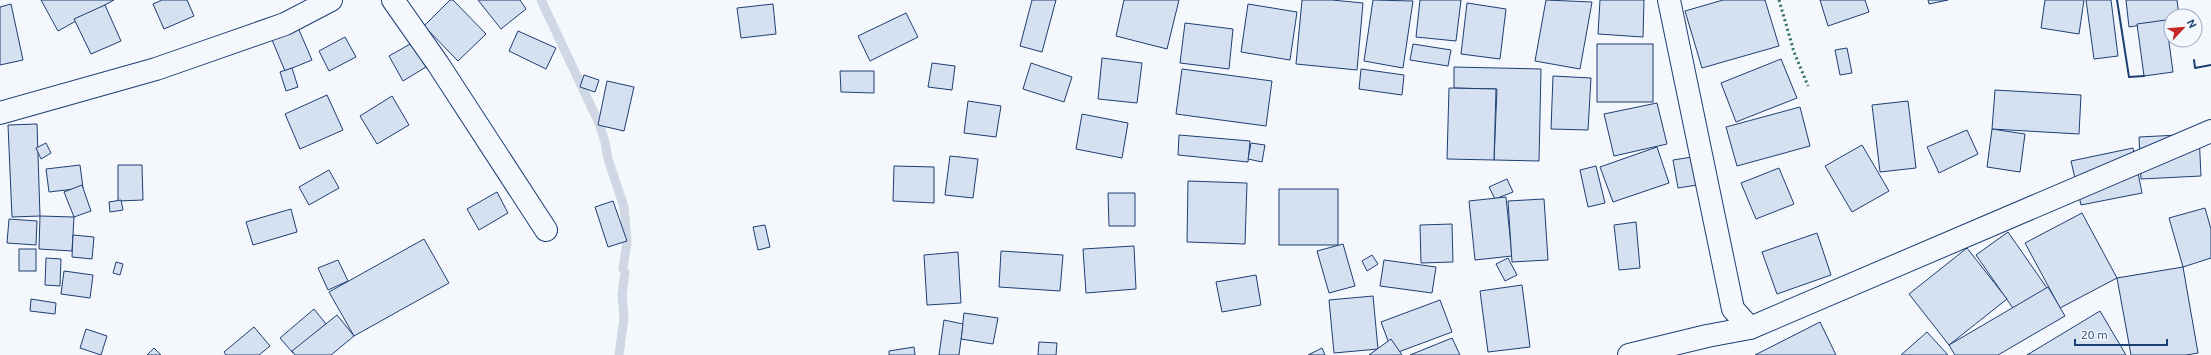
<svg xmlns="http://www.w3.org/2000/svg" width="2211" height="355" font-family="Ubuntu,sans-serif">
  <style>
    .lines { fill: none; stroke-linecap: round; stroke-linejoin: round }
    .stream { stroke: #cfd7e4; stroke-width: 9 }
    .building { fill: #d5e0f0; stroke: #1d3f73 }
    .minor-casing { stroke: #1d3f73; stroke-width: 24 }
    .minor { stroke: #f4f7fb; stroke-width: 22 }
    .hedge { stroke: #2c6c60; stroke-width: 3; stroke-dasharray: 2 3; stroke-linecap: butt }
    .wall { stroke: #1d3f73; stroke-width: 2 }
  </style>
  <rect width="100%" height="100%" fill="#f4f7fb"/>
  <g class="lines">
    <path class="stream" d="M541,0L599,123L605,142L608,159L624,207L627,242L623,268L625,272L622,295L624,317L619,355"/>
  </g>
  <g class="building">
    <path d="M41,0H114L58,31Z"/>
    <path d="M162,0H187L194,16L164,29L153,4Z"/>
    <path d="M450,0H453L486,34L458,61L424,26Z"/>
    <path d="M478,0H520L526,9L501,29Z"/>
    <path d="M1032,0H1056L1042,52L1020,46Z"/>
    <path d="M1124,0H1179L1167,49L1116,36Z"/>
    <path d="M1302,0H1332L1363,3L1357,70L1296,64Z"/>
    <path d="M1373,0L1413,1L1403,68L1364,61Z"/>
    <path d="M1420,0H1461L1456,41L1416,37Z"/>
    <path d="M1546,0L1592,2L1580,69L1535,61Z"/>
    <path d="M1600,0H1644L1643,37L1598,34Z"/>
    <path d="M1723,0H1765L1779,46L1702,68L1685,11Z"/>
    <path d="M1820,0H1865L1869,12L1828,26Z"/>
    <path d="M1928,0H1948L1929,4Z"/>
    <path d="M2045,0H2084L2079,34L2041,28Z"/>
    <path d="M2086,0H2111L2118,56L2094,59Z"/>
    <path d="M2126,0H2177L2179,16H2171V20L2129,27Z"/>
    <path d="M1467,3L1506,9L1500,59L1461,54Z"/>
    <path d="M11,4L23,60L0,65V7Z"/>
    <path d="M773,4L776,34L741,38L737,8Z"/>
    <path d="M1248,4L1297,12L1290,60L1241,52Z"/>
    <path d="M105,5L121,41L91,54L74,19Z"/>
    <path d="M906,13L918,37L870,61L858,36Z"/>
    <path d="M2166,20L2173,72L2144,76L2137,24Z"/>
    <path d="M296,23L312,60L285,71L270,35Z"/>
    <path d="M1185,23L1233,29L1229,69L1180,63Z"/>
    <path d="M518,31L556,48L546,69L509,51Z"/>
    <path d="M345,37L356,57L329,71L319,51Z"/>
    <path d="M412,43L426,67L403,81L389,56Z"/>
    <path d="M1413,44L1451,50L1448,66L1410,60Z"/>
    <rect x="1597" y="44" width="56" height="58"/>
    <path d="M1847,48L1852,73L1840,75L1835,50Z"/>
    <path d="M1102,58L1142,63L1137,103L1098,99Z"/>
    <path d="M1781,59L1797,98L1736,122L1721,83Z"/>
    <path d="M932,63L955,66L952,90L928,87Z"/>
    <path d="M1031,63L1072,77L1064,102L1023,89Z"/>
    <path d="M1454,67L1541,69L1539,161L1494,160L1497,89L1454,88Z"/>
    <path d="M292,68L298,87L286,91L280,72Z"/>
    <path d="M1182,69L1272,81L1266,126L1176,114Z"/>
    <path d="M1361,69L1404,75L1402,95L1359,89Z"/>
    <path d="M840,71H874V93L841,92Z"/>
    <path d="M584,75L599,80L595,92L580,87Z"/>
    <path d="M1553,76L1591,78L1588,130L1551,129Z"/>
    <path d="M607,81L634,87L624,131L598,125Z"/>
    <path d="M1449,88L1496,89L1494,160L1447,159Z"/>
    <path d="M1995,90L2081,95L2079,134L1992,129Z"/>
    <path d="M327,95L343,130L300,149L285,114Z"/>
    <path d="M392,96L409,125L377,144L360,116Z"/>
    <path d="M968,101L1001,106L996,137L964,133Z"/>
    <path d="M1908,101L1916,168L1880,172L1872,105Z"/>
    <path d="M1657,103L1667,144L1614,156L1604,114Z"/>
    <path d="M1800,107L1810,146L1737,166L1726,127Z"/>
    <path d="M1082,114L1128,123L1122,158L1076,149Z"/>
    <path d="M37,124L40,216L12,217L8,125Z"/>
    <path d="M1992,129L2025,134L2020,172L1987,167Z"/>
    <path d="M1967,130L1978,154L1939,173L1927,147Z"/>
    <path d="M2199,134L2201,176L2141,179L2139,137Z"/>
    <path d="M1179,135L1250,141L1248,162L1178,155Z"/>
    <path d="M46,143L51,153L41,159L36,148Z"/>
    <path d="M1251,143L1265,145L1262,162L1248,159Z"/>
    <path d="M1862,145L1889,191L1852,212L1825,166Z"/>
    <path d="M1657,147L1669,183L1613,202L1600,167Z"/>
    <path d="M2133,148L2142,193L2081,205L2071,161Z"/>
    <path d="M950,156L978,159L973,198L945,195Z"/>
    <path d="M1692,157L1697,185L1678,188L1673,160Z"/>
    <path d="M80,165L83,188L49,192L46,169Z"/>
    <path d="M118,165H142L143,200L118,201Z"/>
    <path d="M894,166L934,167V203L893,201Z"/>
    <path d="M1596,166L1605,203L1588,207L1580,170Z"/>
    <path d="M1779,168L1794,204L1756,219L1741,183Z"/>
    <path d="M329,170L339,188L309,205L299,187Z"/>
    <path d="M1507,179L1513,192L1495,199L1489,187Z"/>
    <path d="M1188,181L1247,183L1245,244L1187,242Z"/>
    <path d="M82,185L91,211L74,217L64,192Z"/>
    <rect x="1279" y="189" width="59" height="56"/>
    <path d="M497,192L508,213L479,230L467,209Z"/>
    <path d="M1108,193H1135V226H1109Z"/>
    <path d="M1506,197L1512,256L1475,260L1469,201Z"/>
    <path d="M1544,199L1548,260L1512,262L1508,201Z"/>
    <path d="M121,200L123,210L110,212L109,202Z"/>
    <path d="M613,201L627,241L608,247L595,207Z"/>
    <path d="M2205,208L2211,229V258L2183,267L2169,218Z"/>
    <path d="M291,209L297,232L253,245L246,222Z"/>
    <path d="M2082,213L2117,278L2060,308L2025,243Z"/>
    <path d="M40,216L74,217L72,251L39,249Z"/>
    <path d="M9,219L37,221L36,245L7,243Z"/>
    <path d="M1636,222L1640,268L1619,270L1614,225Z"/>
    <path d="M1452,224L1453,262L1421,263L1420,225Z"/>
    <path d="M765,225L770,247L758,250L753,227Z"/>
    <path d="M2008,232L2056,301L2024,324L1976,255Z"/>
    <path d="M1817,233L1831,275L1777,294L1762,252Z"/>
    <path d="M73,235L94,237L92,259L72,257Z"/>
    <path d="M424,239L449,283L354,336L329,292Z"/>
    <path d="M1343,244L1355,286L1329,293L1317,251Z"/>
    <path d="M1134,246L1136,289L1086,293L1083,249Z"/>
    <path d="M1967,248L2007,299L1949,345L1909,294Z"/>
    <rect x="19" y="249" width="17" height="22"/>
    <path d="M1001,251L1063,255L1060,291L999,287Z"/>
    <path d="M958,252L961,303L927,305L924,255Z"/>
    <path d="M1372,255L1378,264L1367,271L1362,261Z"/>
    <path d="M46,258L61,259L60,286L45,285Z"/>
    <path d="M1508,258L1517,275L1505,281L1496,264Z"/>
    <path d="M338,260L348,281L328,290L318,268Z"/>
    <path d="M1384,260L1436,267L1432,293L1380,286Z"/>
    <path d="M116,262L123,264L120,275L113,273Z"/>
    <path d="M2183,267L2198,353L2186,355H2131L2117,278Z"/>
    <path d="M64,271L93,275L90,298L61,294Z"/>
    <path d="M1256,275L1261,305L1222,312L1216,282Z"/>
    <path d="M1522,285L1530,347L1488,352L1480,291Z"/>
    <path d="M2048,287L2065,316L1998,355H1955L1949,345Z"/>
    <path d="M1373,296L1378,349L1334,353L1329,300Z"/>
    <path d="M31,299L56,303L55,314L30,311Z"/>
    <path d="M1440,300L1452,332L1393,354L1381,322Z"/>
    <path d="M314,309L326,324L293,353L280,338Z"/>
    <path d="M2100,311L2126,355H2027Z"/>
    <path d="M964,313L998,318L993,344L961,339Z"/>
    <path d="M337,315L354,336L331,355H295L292,351Z"/>
    <path d="M944,320L963,324L959,355H939Z"/>
    <path d="M1820,322L1836,355H1755Z"/>
    <path d="M254,327L270,346L259,355H226L224,352Z"/>
    <path d="M86,329L107,336L101,355L80,348Z"/>
    <path d="M1927,332L1948,355H1901Z"/>
    <path d="M1452,338L1460,355H1410Z"/>
    <path d="M1391,339L1402,355H1369Z"/>
    <path d="M1039,342L1057,343L1056,355H1038Z"/>
    <path d="M914,347L915,355H889V351Z"/>
    <path d="M154,348L161,355H147Z"/>
    <path d="M1322,348L1325,355H1308Z"/>
  </g>
  <g class="lines">
    <g class="minor-casing">
      <g id="minor">
        <path d="M393,0L438,64L546,230"/>
        <path d="M1669,0L1733,309L1750,328"/>
        <path d="M0,113L156,69L285,24L331,0"/>
        <path d="M1629,355L1707,336L1750,328L2211,131"/>
      </g>
    </g>
    <use href="#minor" class="minor"/>
    <path class="hedge" d="M1779,0L1794,52L1808,86"/>
    <g class="wall">
      <path d="M2117,0L2129,77L2144,76"/>
      <path d="M2194,60L2195,68L2211,65"/>
    </g>
  </g>
  <g transform="translate(2183 28) rotate(64)"><circle r="19" fill="#f4f7fb" stroke="#9eadc5"/>
  <path d="M0-3L7 15L0 10L-7 15Z" fill="#c62828"/>
  <text y="-6" font-size="11" font-weight="bold" text-anchor="middle" fill="#1d3f73">N</text>
  </g>
  <path d="M2075 339v6h92v-6" fill="none" stroke="#1d3f73" stroke-width="2"/>
  <text x="2081" y="339" font-size="12" fill="#1d3f73" stroke="#f4f7fb" stroke-width="3" paint-order="stroke">20 m</text>
</svg>
